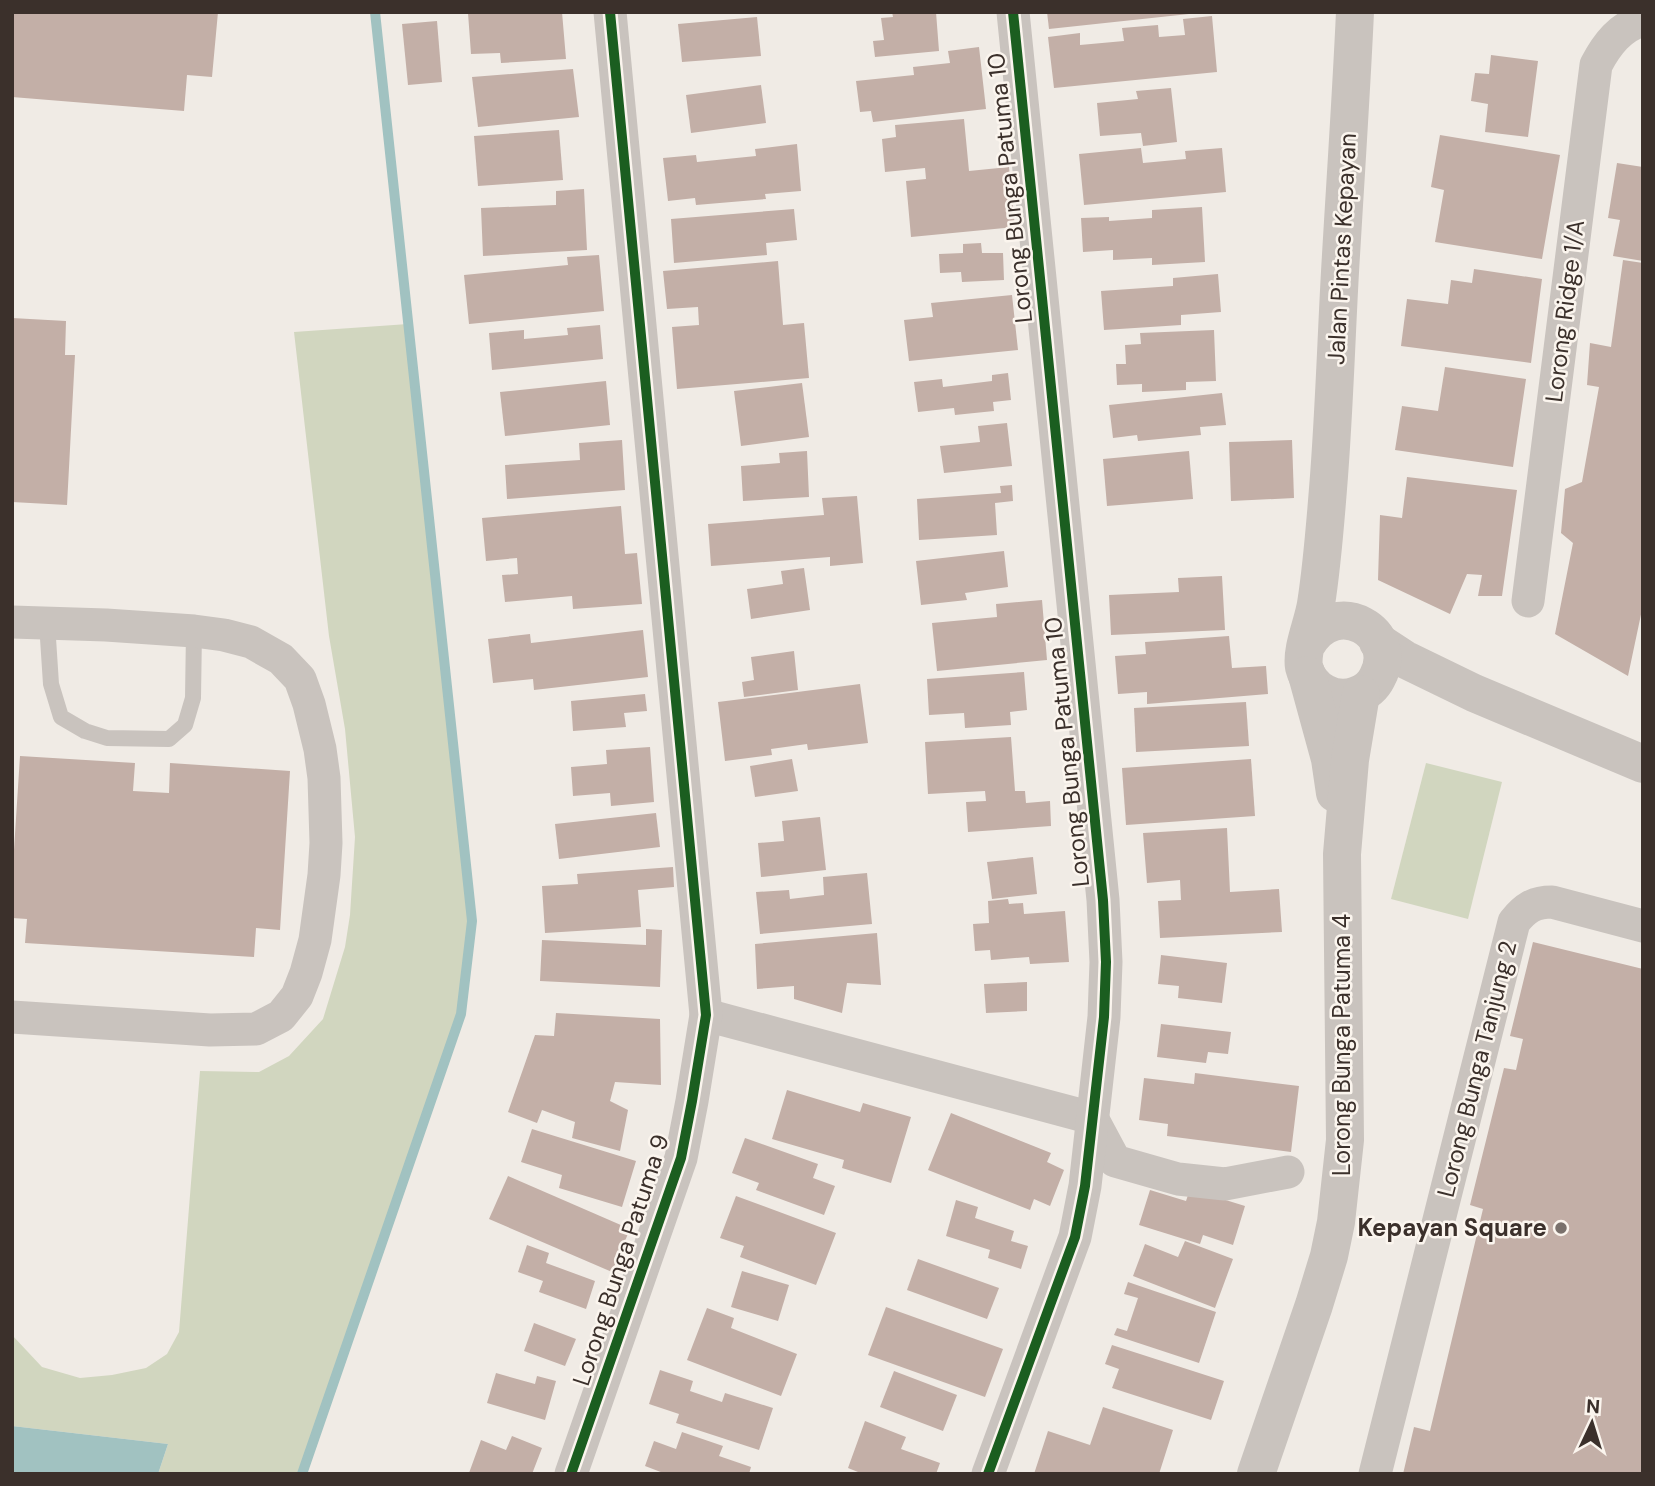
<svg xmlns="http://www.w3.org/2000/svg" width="1655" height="1486" font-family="'DM Sans',sans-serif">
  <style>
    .green { fill: #d1d6bf }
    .water { fill: #a1c2c1 }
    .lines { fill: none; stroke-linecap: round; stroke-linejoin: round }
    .stream { stroke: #a1c2c1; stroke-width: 10 }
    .building { fill: #c3afa7 }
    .service { stroke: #c9c3be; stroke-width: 16 }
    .minor { stroke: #c9c3be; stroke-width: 33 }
    .tertiary { stroke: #c9c3be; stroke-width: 38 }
    .cycleway-casing { stroke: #fbf5ee; stroke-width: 15 }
    .cycleway { stroke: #1b5e20; stroke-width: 10 }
    .poi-dot { fill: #7a716c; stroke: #fbf5ee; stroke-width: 2.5 }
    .labels { text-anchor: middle; stroke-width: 5; stroke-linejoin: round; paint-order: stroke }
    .street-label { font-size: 24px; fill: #3b302b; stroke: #fbf5ee }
    .poi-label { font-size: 24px; font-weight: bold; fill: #3b302b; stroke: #fbf5ee; text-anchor: end }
  </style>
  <rect width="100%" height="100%" fill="#f0ebe5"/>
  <g class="green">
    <path d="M408,324L472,921L461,1014L302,1474H158L168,1444L12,1426V1335L42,1367L80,1378L112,1375L146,1368L167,1354L179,1332L200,1071L259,1072L289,1056L323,1019L345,947L350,915L355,837L345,729L329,636L294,332Z"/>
    <path d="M1426,763L1502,782L1468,919L1391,899Z"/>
  </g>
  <path class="water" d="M12,1426L168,1444L158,1474H12Z"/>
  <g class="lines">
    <path class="stream" d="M302,1474L461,1014L472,921L375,12"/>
  </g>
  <g class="building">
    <path d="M12,12H218L212,77L187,75L184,111L12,97Z"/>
    <path d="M476,12H562L566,59L501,63L500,53L471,54L468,13Z"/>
    <path d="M892,12H936L939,51L875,57L873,41L884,40L881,18L893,17Z"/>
    <path d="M1047,12H1188L1189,14L1049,29Z"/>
    <path d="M1212,16L1217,72L1054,88L1048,37L1080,33V45L1124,41L1122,28L1158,25L1159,37L1185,35L1183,19Z"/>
    <path d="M757,17L761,56L682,62L678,24Z"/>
    <path d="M437,21L442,82L408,85L402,24Z"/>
    <path d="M979,47L986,109L873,122L871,111L860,112L856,81L914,75L913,67L950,63L948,51Z"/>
    <path d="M1491,55L1538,61L1528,137L1485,132L1488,104L1471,101L1475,73L1489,74Z"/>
    <path d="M573,69L579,117L478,127L472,77Z"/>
    <path d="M761,85L766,123L691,133L686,95Z"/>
    <path d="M1171,88L1177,142L1143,146L1141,133L1100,136L1097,103L1138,99L1136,91Z"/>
    <path d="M964,119L969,171L1009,167L1015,227L911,237L906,181L926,179L925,168L885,172L882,139L896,137L895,125Z"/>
    <path d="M559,130L563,180L478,186L474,136Z"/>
    <path d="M1440,135L1560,155L1542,259L1435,242L1444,190L1431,187Z"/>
    <path d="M797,144L801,191L765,194L766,199L696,205L695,198L668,201L663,158L696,155L697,162L756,156L755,149Z"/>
    <path d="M1141,148L1143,163L1186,159L1185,151L1222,148L1226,192L1084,205L1079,154Z"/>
    <path d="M1617,163L1643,167V261L1613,256L1620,220L1608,218Z"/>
    <path d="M584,189L587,250L483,256L481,208L556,205V191Z"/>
    <path d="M1202,207L1205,262L1152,265V258L1113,260V250L1083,252L1081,218L1109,217V221L1152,218V210Z"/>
    <path d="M794,209L797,240L766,243L767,255L674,263L671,219Z"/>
    <path d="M981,243L982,253H1003L1004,280L962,282L961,272L940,273L939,254L963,253V244Z"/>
    <path d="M599,255L604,311L469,324L464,275L568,265L567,257Z"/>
    <path d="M1623,260L1643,263V605L1628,676L1555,634L1573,543L1561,533L1565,489L1582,482L1599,387L1587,385L1590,343L1611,347Z"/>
    <path d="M778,261L783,325L804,323L809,378L677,389L672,327L699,325L698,307L667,309L663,271Z"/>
    <path d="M1474,269L1542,279L1531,363L1401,346L1407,299L1448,304L1451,280L1472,283Z"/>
    <path d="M1218,274L1221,312L1181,315V325L1104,330L1101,291L1173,286V278Z"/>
    <path d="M1012,295L1018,350L909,361L904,320L933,317L931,303Z"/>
    <path d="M12,318L66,321L65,355H75L67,505L12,502Z"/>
    <path d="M600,325L603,359L492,370L489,333L524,330V339L568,335L567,328Z"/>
    <path d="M1214,330L1216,381L1186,382V390L1142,392V384L1117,385L1116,364H1126L1125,345L1141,344L1140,333Z"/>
    <path d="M1445,367L1526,379L1513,467L1395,450L1402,406L1438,411Z"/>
    <path d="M1008,373L1011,400L993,402L994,411L955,415L954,408L918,412L914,382L942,379L943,387L992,381V375Z"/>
    <path d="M606,381L610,425L505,436L500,392Z"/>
    <path d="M802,383L809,437L741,446L734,391Z"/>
    <path d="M1222,393L1226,425L1200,427L1201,435L1138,441L1137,435L1113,438L1109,405Z"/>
    <path d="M1007,423L1012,466L944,473L940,446L980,442L978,426Z"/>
    <path d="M622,440L625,490L507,499L505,465L580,460L579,443Z"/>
    <path d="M1292,440L1294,498L1231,501L1229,442Z"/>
    <path d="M807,451L809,497L743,501L741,466L780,463L779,453Z"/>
    <path d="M1189,451L1193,499L1107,506L1103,459Z"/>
    <path d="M1407,477L1517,490L1502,596H1478L1482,575L1467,574L1450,614L1378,580L1380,515L1402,518Z"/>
    <path d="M1012,485L1013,501L995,503L997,535L919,540L917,499L1001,493L1000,486Z"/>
    <path d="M857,496L863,563L830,566V557L711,566L708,524L824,515L822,498Z"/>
    <path d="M621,506L625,554L637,553L642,604L573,609L572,596L505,602L502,575L518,574L517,558L486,561L482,518Z"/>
    <path d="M1004,551L1008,587L965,593L967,600L921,605L916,561Z"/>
    <path d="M804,568L810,610L751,619L747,589L783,584L781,571Z"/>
    <path d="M1222,576L1225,630L1111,635L1109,595L1179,592L1178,578Z"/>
    <path d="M1042,600L1047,660L937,671L932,623L997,617L996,604Z"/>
    <path d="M643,630L648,677L534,690L533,679L493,683L488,639L530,634L531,643Z"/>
    <path d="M1229,636L1232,668L1266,666L1268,694L1147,704V692L1118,694L1115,656L1146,654L1145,642Z"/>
    <path d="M794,651L798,690L744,697L742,682L754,680L751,657Z"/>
    <path d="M1024,672L1027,710L1010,712L1011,725L965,728L964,713L929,715L927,679Z"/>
    <path d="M860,684L868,743L808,750L807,744L771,749L772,755L725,761L718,702Z"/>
    <path d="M645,694L647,711L624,713L626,727L573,731L571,701Z"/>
    <path d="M1246,702L1249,746L1136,752L1134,708Z"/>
    <path d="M1011,737L1015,791H1025L1026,803L1050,801L1051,826L968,832L966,802L986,801L985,791L928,794L925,742Z"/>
    <path d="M650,747L654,802L611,806L610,793L573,796L571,767L607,764L606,750Z"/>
    <path d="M20,756L135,763L133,791L169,793L170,763L290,771L280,930L256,928L254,957L25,943L27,919L12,918V881Z"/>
    <path d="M792,759L798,791L755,797L750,766Z"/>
    <path d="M1251,759L1255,816L1126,825L1122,768Z"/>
    <path d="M656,813L660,847L559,859L555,824Z"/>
    <path d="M820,817L826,870L761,877L758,843L784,841L782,821Z"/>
    <path d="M1227,828L1230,892L1279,889L1282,932L1160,938L1158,901L1181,900L1180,880L1147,883L1143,833Z"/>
    <path d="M1033,857L1037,894L992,899L987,862Z"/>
    <path d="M673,867L674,887L638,890L641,927L545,933L542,886L578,884L577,874Z"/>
    <path d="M867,873L872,924L760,934L756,892L789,890L790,899L824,895L823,877Z"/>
    <path d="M1008,899L1009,904L1023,903L1024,914L1065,911L1069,962L1030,964L1029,957L991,960L990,950L975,951L973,924L989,923L988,901Z"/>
    <path d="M646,929L662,930L660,987L540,981L542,940L646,945Z"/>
    <path d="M877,933L881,985L847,983L842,1013L794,999V986L757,989L755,944Z"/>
    <path d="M1533,942L1643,969V1474H1403L1414,1427L1430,1431L1483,1209L1470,1205L1504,1068L1516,1070L1523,1039L1510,1036Z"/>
    <path d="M1161,955L1227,963L1222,1003L1178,998L1179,986L1158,984Z"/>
    <path d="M1027,982V1011L986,1013L984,984Z"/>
    <path d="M556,1013L660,1019L661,1085L615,1082L610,1101L628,1110L620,1151L572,1138L575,1122L542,1110L537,1123L508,1112L535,1035L554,1036Z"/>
    <path d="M1161,1024L1231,1032L1228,1054L1208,1052L1206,1063L1157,1057Z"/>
    <path d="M1195,1073L1299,1086L1291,1152L1167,1136L1168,1124L1139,1120L1144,1078L1194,1084Z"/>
    <path d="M787,1090L860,1112L863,1103L911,1117L891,1183L842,1168L844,1160L772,1139Z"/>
    <path d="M951,1113L1051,1153L1047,1162L1064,1170L1050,1206L1034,1199L1030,1210L928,1170Z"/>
    <path d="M532,1129L636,1161L622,1207L559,1188L562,1175L521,1162Z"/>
    <path d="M745,1138L818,1164L813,1178L835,1186L824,1215L756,1190L759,1183L732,1173Z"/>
    <path d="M508,1176L630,1229L612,1272L489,1219Z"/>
    <path d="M1190,1189L1245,1206L1233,1245L1203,1235L1200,1244L1139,1225L1150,1190L1186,1201Z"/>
    <path d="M736,1196L836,1233L816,1285L740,1257L744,1246L720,1238Z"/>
    <path d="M956,1200L978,1207L975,1218L1014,1231L1011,1241L1028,1246L1021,1269L988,1258L990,1250L946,1236Z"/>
    <path d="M1185,1241L1233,1259L1215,1308L1133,1276L1145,1244L1178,1257Z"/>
    <path d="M527,1245L549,1253L546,1263L595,1281L586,1309L539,1292L543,1281L518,1272Z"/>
    <path d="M918,1259L999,1288L987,1319L907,1290Z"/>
    <path d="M742,1271L789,1285L778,1321L731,1307Z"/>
    <path d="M1128,1282L1216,1312L1199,1363L1114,1335L1117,1328L1127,1331L1138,1298L1124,1294Z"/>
    <path d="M886,1307L1003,1349L985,1397L868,1355Z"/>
    <path d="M707,1308L734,1318L731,1328L797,1354L781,1396L687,1360Z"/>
    <path d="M534,1323L576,1339L565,1366L524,1351Z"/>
    <path d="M1112,1345L1224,1381L1211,1420L1112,1388L1119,1369L1105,1364Z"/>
    <path d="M660,1370L693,1381L690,1391L722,1402L725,1393L773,1408L759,1450L676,1423L679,1414L649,1404Z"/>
    <path d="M894,1371L957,1395L943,1431L880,1407Z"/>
    <path d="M496,1373L535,1384L537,1376L556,1381L545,1420L487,1403Z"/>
    <path d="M1103,1407L1173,1430L1159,1474H1034L1048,1431L1090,1445Z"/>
    <path d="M865,1421L906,1437L901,1449L940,1463L936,1474H863L848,1468Z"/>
    <path d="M682,1432L723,1446L719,1456L751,1467L749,1474H666L645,1466L654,1441L676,1449Z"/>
    <path d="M512,1436L542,1448L532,1474L469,1473L481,1440L506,1450Z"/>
  </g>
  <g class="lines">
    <path class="service" d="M47,623L51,684L61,717L85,731L107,738L169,739L185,725L193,698L194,631"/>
    <g class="minor">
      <path d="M1528,601L1596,65C1607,44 1620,27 1643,20"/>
      <path d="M12,622L106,625L194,631L224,635L251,642L281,659L300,679L309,704L320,749L324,778L326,843L324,875L315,940L306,973L297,996L281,1016L256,1029L210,1030L12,1017"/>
      <path d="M706,1015L1092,1118L1115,1161L1178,1179L1225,1184L1288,1172"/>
      <path d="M571,1474L681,1158L692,1101L706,1015L610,12"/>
      <path d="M988,1474L1075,1237L1085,1186L1104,1017L1106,962L1103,900L1013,12"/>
      <path d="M1375,1474L1514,922C1525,908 1534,902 1552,902L1643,926"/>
    </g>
    <g class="tertiary">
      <path d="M1378,642L1404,659L1474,693L1643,764"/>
      <path d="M1307,644C1336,594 1402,633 1377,678C1373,686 1366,692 1357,695C1335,704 1310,690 1304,667C1301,649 1313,623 1316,604C1322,566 1325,527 1328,489C1334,416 1336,344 1340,272C1345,185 1351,99 1355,12"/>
      <path d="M1307,675L1330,759L1335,793"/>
      <path d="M1256,1474L1314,1305L1329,1256L1336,1222L1345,1140L1342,854L1350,760L1361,694"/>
    </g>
    <g class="cycleway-casing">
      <g id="cycleway">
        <path d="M571,1474L681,1158L692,1101L706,1015L610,12"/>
        <path d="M988,1474L1075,1237L1085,1186L1104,1017L1106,962L1103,900L1013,12"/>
      </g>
    </g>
    <use href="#cycleway" class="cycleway"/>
  </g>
  <circle class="poi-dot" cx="1561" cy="1228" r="7"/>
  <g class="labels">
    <g class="street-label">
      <text transform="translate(1010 188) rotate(-96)" y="8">Lorong Bunga Patuma 10</text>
      <text transform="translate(1342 249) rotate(-87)" y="8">Jalan Pintas Kepayan</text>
      <text transform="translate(1565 311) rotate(-83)" y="8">Lorong Ridge 1/A</text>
      <text transform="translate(1067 752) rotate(-96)" y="8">Lorong Bunga Patuma 10</text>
      <text transform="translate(1342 1045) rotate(-90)" y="8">Lorong Bunga Patuma 4</text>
      <text transform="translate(1477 1069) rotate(-76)" y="8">Lorong Bunga Tanjung 2</text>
      <text transform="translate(621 1260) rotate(-72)" y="8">Lorong Bunga Patuma 9</text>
    </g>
    <g class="poi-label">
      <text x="1547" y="1236">Kepayan Square</text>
    </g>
  </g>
  <rect width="1655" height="1486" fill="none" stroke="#3b302b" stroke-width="28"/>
  <g transform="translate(1592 1423) rotate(4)" stroke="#fbf5ee" stroke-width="5" paint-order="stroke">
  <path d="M0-5L12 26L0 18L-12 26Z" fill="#3b302b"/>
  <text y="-10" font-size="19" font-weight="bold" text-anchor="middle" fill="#3b302b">N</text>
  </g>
</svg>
